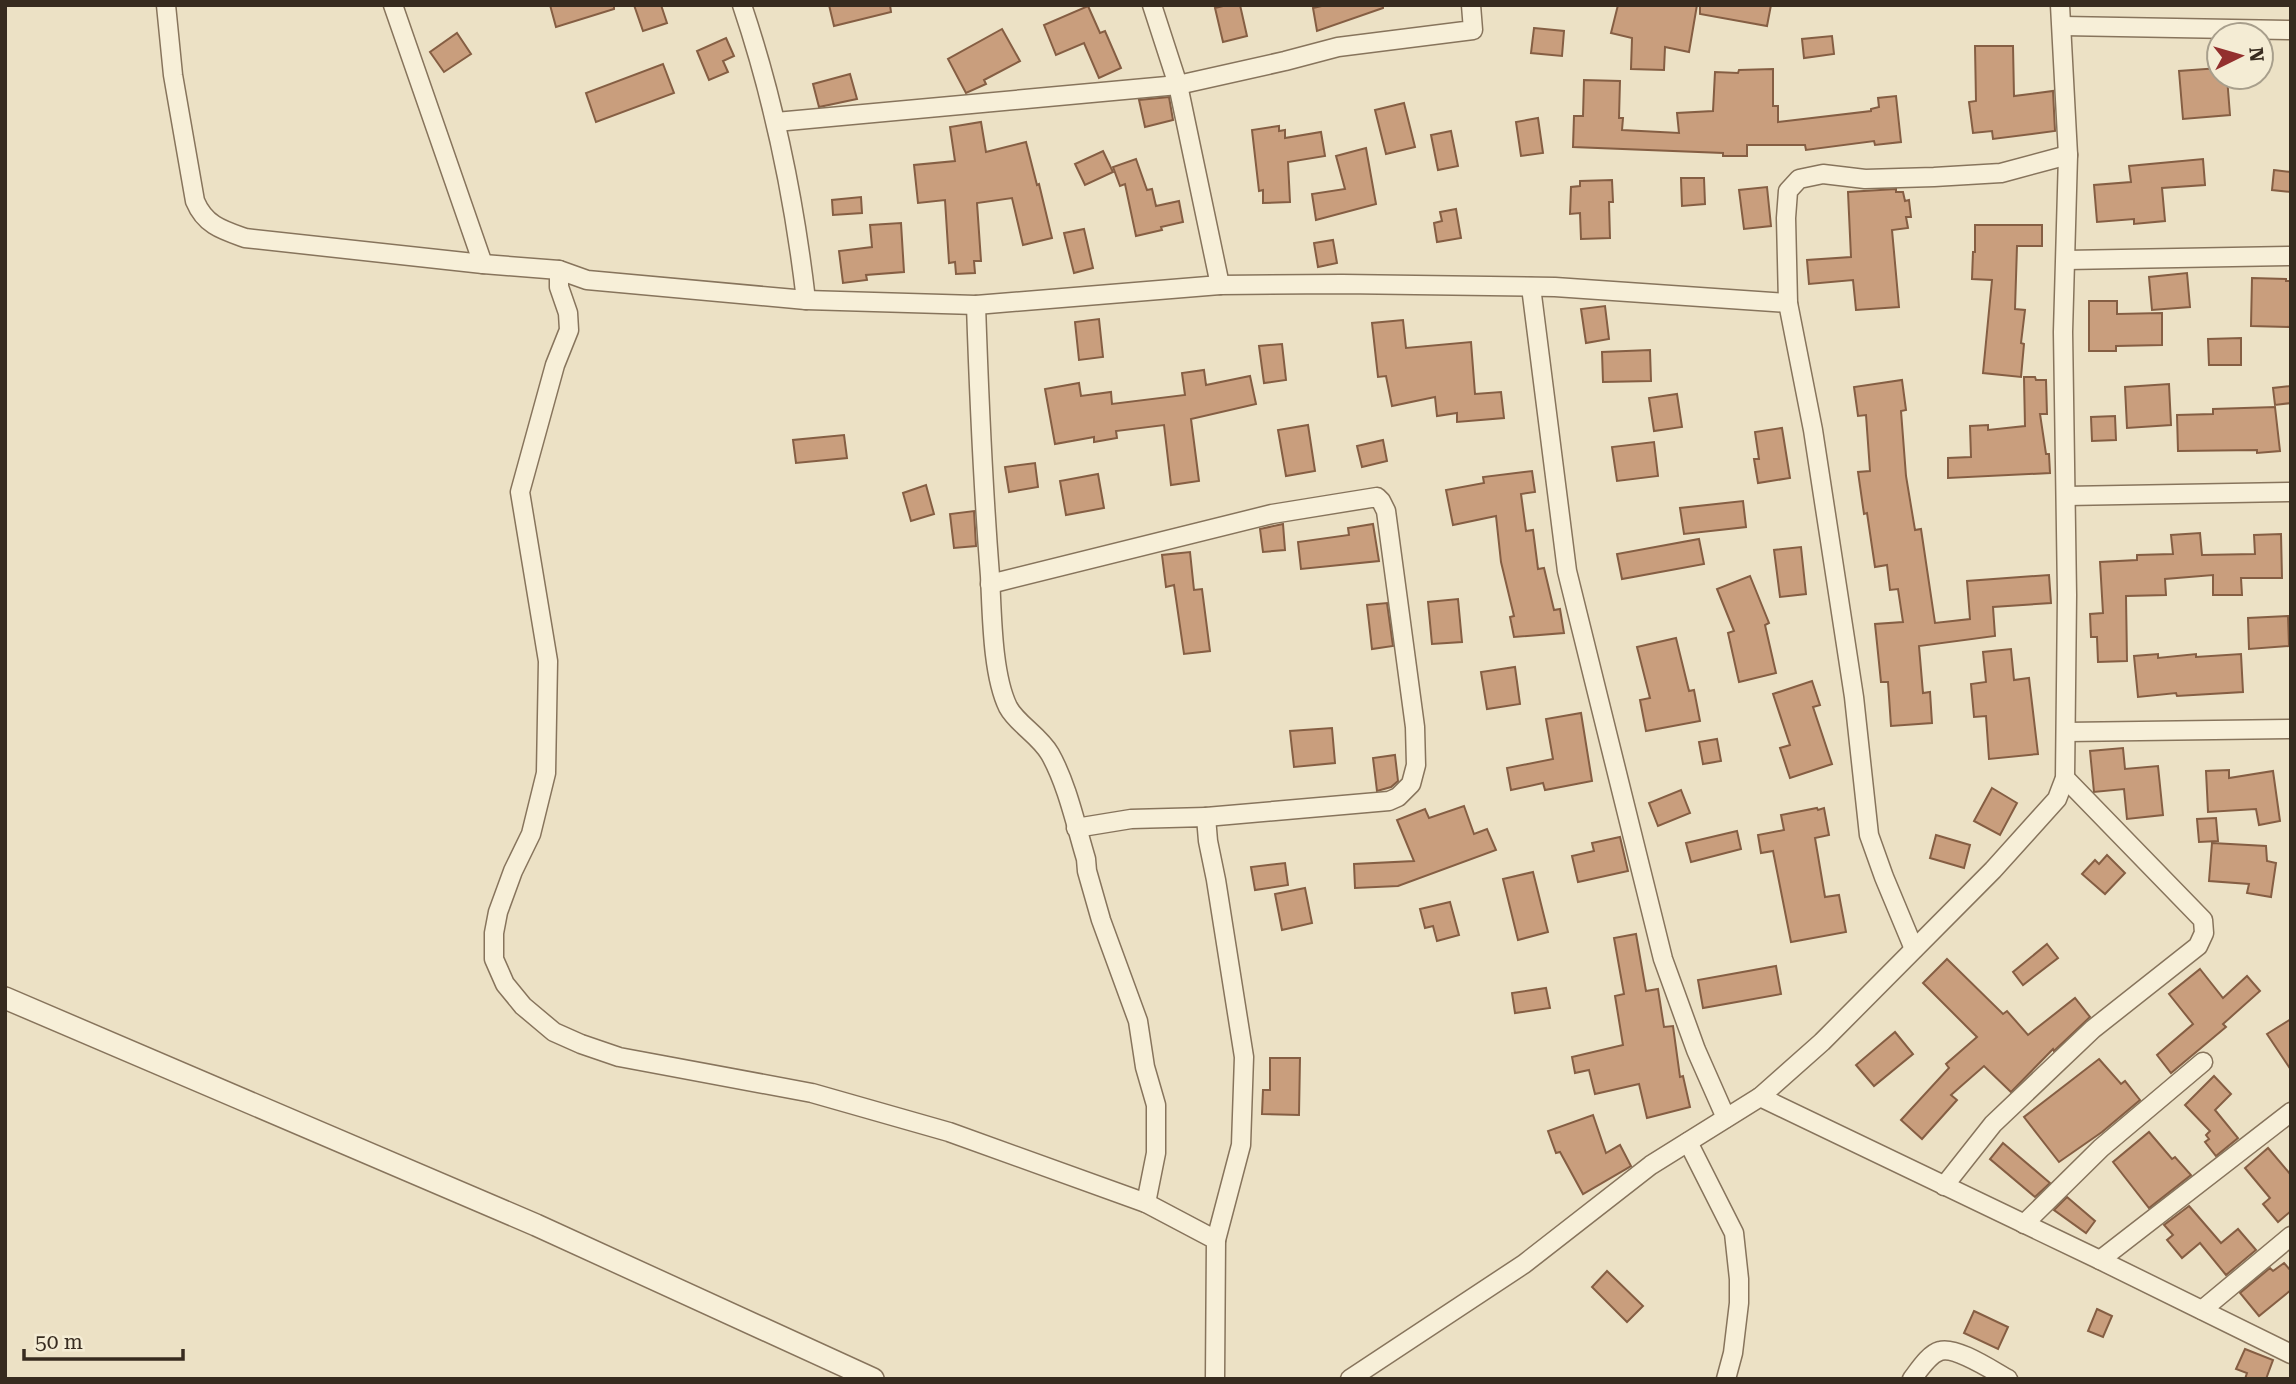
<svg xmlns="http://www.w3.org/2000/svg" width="2296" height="1384" font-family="'Roboto Serif',serif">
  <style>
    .building { fill: #c99e7d; stroke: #855e43; stroke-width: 2 }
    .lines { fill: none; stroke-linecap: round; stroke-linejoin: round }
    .minor-casing { stroke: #87745c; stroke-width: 21 }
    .tertiary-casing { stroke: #87745c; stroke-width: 24 }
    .minor { stroke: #f7efd8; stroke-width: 18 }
    .tertiary { stroke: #f7efd8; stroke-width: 21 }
  </style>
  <rect width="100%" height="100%" fill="#ece1c5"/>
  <g class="building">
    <path d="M550,5H614V9L556,27Z"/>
    <path d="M634,5H661L667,23L643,31Z"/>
    <path d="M829,5H890L891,12L834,26Z"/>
    <path d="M1227,5H1240L1247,36L1223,42L1215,8Z"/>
    <path d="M1326,5H1383V8L1317,31L1313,8Z"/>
    <path d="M1618,5H1697L1689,52L1665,47L1664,70L1631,69L1632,38L1611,33Z"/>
    <path d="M1700,5H1771L1767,26L1700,14Z"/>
    <path d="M1088,6L1100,33L1105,31L1121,68L1099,78L1084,43L1056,55L1044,25Z"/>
    <path d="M1534,28L1564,31L1562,56L1531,53Z"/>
    <path d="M1002,29L1020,61L984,80L986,84L966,93L948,59Z"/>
    <path d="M457,33L471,54L444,72L430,52Z"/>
    <path d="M1832,36L1834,54L1804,58L1802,39Z"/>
    <path d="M726,38L734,56L723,61L728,72L709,80L697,51Z"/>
    <path d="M1975,46H2013L2014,96L2053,91L2055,131L1993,139L1992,131L1973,133L1969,102L1976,101Z"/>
    <path d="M663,64L674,93L596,122L586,93Z"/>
    <path d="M2219,68V77H2227L2230,115L2183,119L2179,71Z"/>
    <path d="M1773,69V106H1778V122L1871,111V109L1879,107L1878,98L1896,96L1901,142L1875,145L1874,141L1806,150L1805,145H1747V156H1723V153L1573,147L1574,116H1583L1584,80L1620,81L1619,118H1623L1622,130L1679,133L1677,113L1713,111L1715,72L1738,73L1739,70Z"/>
    <path d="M850,74L857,99L819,107L813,84Z"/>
    <path d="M1169,97L1173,120L1145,127L1139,100Z"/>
    <path d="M1404,103L1415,147L1386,154L1375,110Z"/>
    <path d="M1538,118L1543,153L1521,156L1516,122Z"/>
    <path d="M981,122L986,152L1026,142L1037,185L1039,184L1052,238L1023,245L1012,198L977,203L981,261H974L975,273L956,274L955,262L949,263L945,200L918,203L914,165L955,161L950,127Z"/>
    <path d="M1279,126V131L1285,130V138L1321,132L1325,156L1288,162L1290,202L1263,203V190L1259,191L1252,130Z"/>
    <path d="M1451,131L1458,166L1438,170L1431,135Z"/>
    <path d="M1366,148L1376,204L1316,220L1312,194L1345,189L1336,156Z"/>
    <path d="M1103,151L1113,172L1085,185L1075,164Z"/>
    <path d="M1136,159L1147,190L1152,189L1156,206L1179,201L1183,222L1161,227L1162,230L1136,236L1125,184L1120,186L1113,167Z"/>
    <path d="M2203,159L2205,185L2162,188L2165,221L2134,224V219L2097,222L2094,185L2131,182L2129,166Z"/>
    <path d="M2274,170L2291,172V192L2272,190Z"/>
    <path d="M1681,178H1704L1705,204L1682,206Z"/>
    <path d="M1612,180L1613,202H1609L1610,238L1581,239L1580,213L1570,214L1571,187L1580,186V181Z"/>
    <path d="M1767,187L1771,226L1744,229L1739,190Z"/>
    <path d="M1896,189V192H1903L1905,201L1909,200L1911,217H1906L1908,228L1892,230L1899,307L1856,310L1853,280L1809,284L1807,260L1851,257L1848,192Z"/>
    <path d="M861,197L862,213L833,215L832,200Z"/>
    <path d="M1456,209L1461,238L1437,242L1434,223L1442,221L1440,212Z"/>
    <path d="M901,223L904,272L866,275L867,280L843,283L839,251L872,247L870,225Z"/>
    <path d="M1975,225H2042V246H2017L2015,309L2025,310L2021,343L2024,344L2021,377L1983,373L1992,280L1972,279L1973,252H1975Z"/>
    <path d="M1084,229L1093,268L1074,273L1064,233Z"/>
    <path d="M1333,240L1337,263L1318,267L1314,243Z"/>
    <path d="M2187,273L2190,307L2152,310L2149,277Z"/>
    <path d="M2252,278L2286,279V281H2291V327L2251,326Z"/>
    <path d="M2089,301H2117V314L2162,313V345L2116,346V351H2089Z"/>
    <path d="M1605,306L1609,339L1586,343L1581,309Z"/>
    <path d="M1099,319L1103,357L1079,360L1075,322Z"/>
    <path d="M1403,320L1406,348L1471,342L1475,394L1501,392L1504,418L1457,422V413L1437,416L1435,397L1392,406L1386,376L1378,377L1372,323Z"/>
    <path d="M2241,338V365H2209L2208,339Z"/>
    <path d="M1282,344L1286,380L1264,383L1259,346Z"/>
    <path d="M1650,350L1651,381L1603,382L1602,352Z"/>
    <path d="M1204,370L1206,385L1250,376L1256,404L1191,419L1199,481L1171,485L1164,425L1116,431L1117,438L1094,442V437L1055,444L1045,389L1079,383L1081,396L1111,392L1112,404L1185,395L1182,373Z"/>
    <path d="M2024,377H2035L2036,380H2046L2047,414H2040L2046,454H2049L2050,473L1948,478V458L1971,457L1970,426L1988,425V430L2025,426Z"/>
    <path d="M1902,380L1906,410L1901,411L1906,476L1915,530L1921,529L1935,623L1970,619L1967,581L2049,575L2051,603L1993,607L1995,636L1919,646L1923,693L1930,692L1932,723L1891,726L1888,682H1881L1875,624L1903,622L1898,589L1890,590L1887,565L1875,567L1867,513L1864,514L1858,472L1870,471L1866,415L1858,416L1854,387Z"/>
    <path d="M2169,384L2171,425L2127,428L2125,387Z"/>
    <path d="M2291,386V403L2275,405L2273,388Z"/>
    <path d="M1677,394L1682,427L1654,431L1649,398Z"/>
    <path d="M2275,407L2280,451L2257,453V450L2178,451L2177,415L2213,414V409Z"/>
    <path d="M2115,416L2116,440L2092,441L2091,417Z"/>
    <path d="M1308,425L1315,471L1286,476L1278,430Z"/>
    <path d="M1782,428L1790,478L1758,483L1754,459H1759L1755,432Z"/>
    <path d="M844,435L847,458L796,463L793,440Z"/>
    <path d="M1383,440L1387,461L1362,467L1357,446Z"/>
    <path d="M1654,442L1658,476L1617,481L1612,447Z"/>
    <path d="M1035,463L1038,487L1009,492L1005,467Z"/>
    <path d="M1532,471L1535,492L1521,494L1526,531L1533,530L1538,569L1544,568L1554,610L1560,609L1564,633L1514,637L1510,617L1514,616L1501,562L1496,516L1453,525L1446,490L1484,483L1483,477Z"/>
    <path d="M1098,474L1104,508L1066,515L1060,481Z"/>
    <path d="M926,485L934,514L911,521L903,493Z"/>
    <path d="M1743,501L1746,527L1684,534L1680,508Z"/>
    <path d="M974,511L976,546L954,548L950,514Z"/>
    <path d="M1283,524L1285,550L1263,552L1260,529Z"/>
    <path d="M1373,524L1379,561L1301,569L1298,542L1349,535L1348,528Z"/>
    <path d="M2200,533L2202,555L2255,554L2254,535L2281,534L2282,578H2241L2242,595H2213V575L2165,579L2166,595L2126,596L2127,661L2098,662L2097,637H2091L2090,614L2103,613L2100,562L2137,560V555L2173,554L2171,535Z"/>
    <path d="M1699,539L1704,564L1622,579L1617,554Z"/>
    <path d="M1801,547L1806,594L1780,597L1774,550Z"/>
    <path d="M1190,552L1194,590L1202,589L1210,651L1184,654L1174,585L1166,587L1162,555Z"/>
    <path d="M1750,576L1769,623L1765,625L1776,673L1739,682L1728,633L1734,631L1717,589Z"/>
    <path d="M1458,599L1462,642L1432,644L1428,602Z"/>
    <path d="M1387,603L1393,646L1372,649L1367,605Z"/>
    <path d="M2288,616L2289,646L2249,649L2248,618Z"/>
    <path d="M1676,638L1689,691L1694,690L1700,721L1646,731L1640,700L1650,698L1637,647Z"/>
    <path d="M2011,649L2014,680L2029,678L2038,754L1989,759L1986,716L1974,717L1971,684L1986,682L1983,652Z"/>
    <path d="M2158,654V658L2196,654V657L2241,654L2243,692L2177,696L2176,693L2138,697L2134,656Z"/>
    <path d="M1515,667L1520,704L1487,709L1481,672Z"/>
    <path d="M1812,681L1820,705L1813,707L1832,764L1790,778L1780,748L1790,745L1773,694Z"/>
    <path d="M1581,713L1592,781L1545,790L1543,783L1511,790L1507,768L1553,759L1546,719Z"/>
    <path d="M1332,728L1335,763L1294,767L1290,731Z"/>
    <path d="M1717,739L1721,761L1703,764L1699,742Z"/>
    <path d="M2123,748L2125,769L2158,766L2163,815L2127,819L2124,789L2094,792L2090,751Z"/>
    <path d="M1395,755L1398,781L1391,787L1377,791L1373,758Z"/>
    <path d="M2229,770V778L2273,771L2280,821L2259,825L2256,809L2208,812L2206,771Z"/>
    <path d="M1992,788L2017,803L2000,835L1974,821Z"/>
    <path d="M1681,790L1690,813L1658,826L1649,803Z"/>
    <path d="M1464,806L1474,834L1487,829L1496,850L1398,886L1355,888L1354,864L1414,861L1397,820L1425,809L1429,818Z"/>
    <path d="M1817,808L1818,810L1824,808L1829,835L1815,838L1825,897L1839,895L1846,932L1791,942L1773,851L1761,853L1758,835L1784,830L1781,815Z"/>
    <path d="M2216,818L2218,841L2199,842L2197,819Z"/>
    <path d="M1737,831L1741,849L1691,862L1686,843Z"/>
    <path d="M1936,835L1970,845L1964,868L1930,858Z"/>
    <path d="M1620,837L1628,871L1578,882L1572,856L1594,851L1592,843Z"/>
    <path d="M2212,843L2266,846L2267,861L2276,863L2271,897L2247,893L2249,884L2209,881Z"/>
    <path d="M2107,855L2125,873L2105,894L2082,874L2095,860L2099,864Z"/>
    <path d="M1285,863L1288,885L1255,890L1251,867Z"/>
    <path d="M1533,872L1548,932L1518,940L1503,879Z"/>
    <path d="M1305,888L1312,923L1282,930L1275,894Z"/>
    <path d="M1450,902L1459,935L1437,941L1433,926L1425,928L1420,909Z"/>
    <path d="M1636,934L1646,991L1658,989L1664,1027L1673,1026L1680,1077L1683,1076L1690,1107L1647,1118L1639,1084L1595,1094L1589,1070L1575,1073L1572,1057L1623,1045L1615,996L1624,994L1614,938Z"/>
    <path d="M2047,944L2058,958L2023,985L2013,972Z"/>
    <path d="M1947,959L2003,1014L2007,1011L2028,1035L2075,998L2090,1017L2054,1051L2053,1049L2011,1092L1984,1066L1951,1095L1957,1100L1922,1139L1901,1120L1949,1068L1946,1064L1977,1037L1923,983Z"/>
    <path d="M1776,966L1781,994L1703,1008L1698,980Z"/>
    <path d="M2200,969L2223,998L2247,976L2260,991L2223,1024L2226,1027L2171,1073L2157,1055L2193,1024L2169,994Z"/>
    <path d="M1546,988L1550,1008L1515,1013L1512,993Z"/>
    <path d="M2291,1019V1070L2267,1034Z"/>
    <path d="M1895,1032L1913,1054L1874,1086L1856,1065Z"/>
    <path d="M1270,1058H1300L1299,1115L1262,1114L1263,1090H1270Z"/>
    <path d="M2099,1059L2121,1084L2125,1081L2140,1100L2102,1132L2059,1162L2024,1117Z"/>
    <path d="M2214,1076L2231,1094L2215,1110L2238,1138L2216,1156L2205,1142L2209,1139L2206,1135L2210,1131L2185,1105Z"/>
    <path d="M1593,1115L1606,1153L1620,1145L1631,1166L1583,1194L1560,1152L1556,1153L1548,1131Z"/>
    <path d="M2149,1132L2172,1159L2175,1157L2191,1175L2149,1208L2113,1162Z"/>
    <path d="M2003,1143L2050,1183L2035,1197L1990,1159Z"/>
    <path d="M2268,1148L2291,1175V1211L2278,1222L2263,1204L2270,1198L2245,1168Z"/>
    <path d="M2067,1197L2095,1221L2086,1233L2054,1210Z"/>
    <path d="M2189,1206L2221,1243L2238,1229L2256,1250L2226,1275L2200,1243L2182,1258L2167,1240L2173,1235L2164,1225Z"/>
    <path d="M2284,1263L2291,1271V1290L2259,1316L2240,1293L2270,1268L2273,1271Z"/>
    <path d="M1607,1271L1643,1306L1627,1322L1592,1287Z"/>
    <path d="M2097,1309L2112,1316L2103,1337L2088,1331Z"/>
    <path d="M1974,1311L2008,1327L1998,1349L1964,1333Z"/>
    <path d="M2245,1349L2273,1360L2266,1379H2245L2247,1373L2236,1369Z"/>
  </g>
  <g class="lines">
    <g class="minor-casing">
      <g id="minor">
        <path d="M166,5L173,75L195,201C205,225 222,230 245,238L483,264L559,270L587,280L806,300L976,305L1220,285L1342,284L1555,287L1788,303"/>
        <path d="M393,5L483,264"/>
        <path d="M742,5C775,103 794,197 806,300"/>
        <path d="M1152,5L1178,85L1285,61L1338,47L1473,30L1471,5"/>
        <path d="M2063,26L2291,30"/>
        <path d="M776,122L1178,85L1220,285"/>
        <path d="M2066,260L2291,256"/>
        <path d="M559,270V287L568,313L569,330L555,365L520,492L548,661L546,773L531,834L513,871L498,912L494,933V959L505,984L523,1006L554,1032L581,1044L619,1057L812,1093L949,1132L1146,1203L1216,1240L1215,1379"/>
        <path d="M1531,287L1567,571L1663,959L1696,1050L1726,1118"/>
        <path d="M976,305C979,396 983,486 990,576C992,613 992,674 1008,707C1017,724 1039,735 1050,754C1067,784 1076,826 1086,859L1087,871L1101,920L1138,1021L1145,1067L1156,1105V1153L1146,1203"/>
        <path d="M2066,496L2291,492"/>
        <path d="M990,584L1272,514L1377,497L1381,501L1386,511L1415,727L1416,765L1411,784L1398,797L1389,801L1206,817"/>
        <path d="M2066,732L2291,729"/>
        <path d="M1076,828L1131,819L1206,817L1208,841L1216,880L1244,1057L1241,1145L1216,1240"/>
        <path d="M1914,949L1884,877L1869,835L1854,697L1813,430L1788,303L1786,218L1788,191L1799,179L1823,174L1865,179L1934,177L2001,173L2068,155"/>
        <path d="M1760,1097L2100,1260L2291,1354"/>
        <path d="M1688,1142L1734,1233L1739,1279V1303L1733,1353L1726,1379"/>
        <path d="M1944,1186L1993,1124L2093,1029L2198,946L2204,933L2203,920L2065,778"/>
        <path d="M2024,1224L2101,1148L2203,1062"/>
        <path d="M2100,1260L2291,1112"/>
        <path d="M2202,1310L2291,1236"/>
        <path d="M1350,1379L1524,1264L1651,1165L1760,1097L1822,1042L1993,870L2057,799L2065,778L2067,595L2063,332L2068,155L2060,5"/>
        <path d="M1912,1379C1919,1370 1929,1354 1940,1351C1956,1346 1993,1371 2008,1379"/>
      </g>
    </g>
    <g class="tertiary-casing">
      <path id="tertiary" d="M5,998L536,1225L873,1379"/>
    </g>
    <use href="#minor" class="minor"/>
    <use href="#tertiary" class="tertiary"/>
  </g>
  <rect width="2296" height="1384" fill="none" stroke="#372b1f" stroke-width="14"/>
  <g transform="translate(2240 56) rotate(85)"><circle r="33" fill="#f4ecd4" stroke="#a89f8c" stroke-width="2"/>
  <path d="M0-5L12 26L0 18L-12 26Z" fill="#93302e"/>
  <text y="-10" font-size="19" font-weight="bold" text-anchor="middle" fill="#372b1f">N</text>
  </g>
  <path d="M24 1349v10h159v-10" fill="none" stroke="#372b1f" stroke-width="3.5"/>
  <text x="35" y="1349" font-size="21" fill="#372b1f" stroke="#f4ecd4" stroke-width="5" paint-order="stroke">50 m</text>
</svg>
